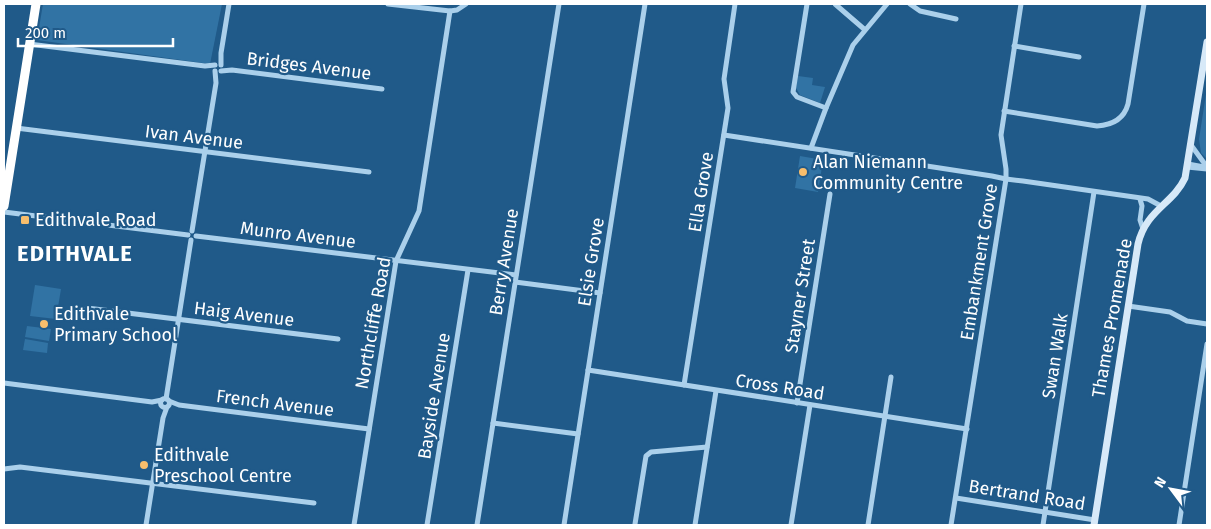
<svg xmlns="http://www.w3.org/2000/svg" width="1211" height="529" font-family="'Fira Sans',sans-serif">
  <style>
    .green { fill: #3173a4 }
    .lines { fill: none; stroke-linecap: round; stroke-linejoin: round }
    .street { stroke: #abd0eb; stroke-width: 5 }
    .secondary { stroke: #d7e9f8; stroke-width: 7 }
    .highway { stroke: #fff; stroke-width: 9 }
    .poi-dot { fill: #f8be6c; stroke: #205a89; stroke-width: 2 }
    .labels { text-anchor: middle; stroke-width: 4.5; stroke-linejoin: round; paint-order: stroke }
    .street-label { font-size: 18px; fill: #fff; stroke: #205a89 }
    .poi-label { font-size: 18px; fill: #fff; stroke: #205a89; text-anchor: start }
    .district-label { font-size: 22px; font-weight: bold; letter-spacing: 1px; fill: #fff; stroke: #205a89 }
  </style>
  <rect width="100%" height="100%" fill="#205a89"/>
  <g class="green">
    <path d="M43,4H222L210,64L37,40Z"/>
    <path d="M798,76L813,78L812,85L825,87L820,103L800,95L796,88Z"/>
    <path d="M1207,88V159L1201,153L1199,139Z"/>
    <path d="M800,156L823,160L818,192L795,188Z"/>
    <path d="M35,285L61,289L56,319L30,316Z"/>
    <path d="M27,326L51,329L49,341L25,337Z"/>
    <path d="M25,339L48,343L47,353L23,350Z"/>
  </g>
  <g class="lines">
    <g class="street">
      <path d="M388,4L450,11L457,10L466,4"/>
      <path d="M807,4L793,92L797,97L826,108"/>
      <path d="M835,4L864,29"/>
      <path d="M910,4L920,11L956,19"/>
      <path d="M29,44L205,66L215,65"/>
      <path d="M1014,46L1079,57"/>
      <path d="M221,65V53L229,4"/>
      <path d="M221,71L232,70L382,89"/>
      <path d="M1004,111L1097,126C1113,125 1124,119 1128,104L1144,4"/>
      <path d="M16,128L369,172"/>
      <path d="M724,135L992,176L1006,179L1023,181L1148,199L1161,206"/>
      <path d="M1191,145L1207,167"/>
      <path d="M811,148L826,108L853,45L887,4"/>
      <path d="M1188,164L1204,167"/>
      <path d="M1187,167L1207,169"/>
      <path d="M1140,199L1142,206L1140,220L1143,229"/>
      <path d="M4,212L188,235"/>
      <path d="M192,231L216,83L215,71"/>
      <path d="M196,236L516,275"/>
      <path d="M515,282L600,293"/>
      <path d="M1128,306L1170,312L1187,321L1207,324"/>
      <path d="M87,308L338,339"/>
      <path d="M588,370L967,429"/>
      <path d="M4,383L152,402L162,400"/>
      <path d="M684,385L728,108L724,79L735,4"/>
      <circle cx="165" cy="403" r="4.5"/>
      <path d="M166,399L191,240"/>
      <path d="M169,401L179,405L369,429"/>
      <path d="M797,403L830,194"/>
      <path d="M493,423L578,434"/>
      <path d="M4,469L20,467L314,503"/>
      <path d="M956,498L1095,520"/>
      <path d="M635,524L646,456L651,452L707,447"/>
      <path d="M146,525L163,418L167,407"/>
      <path d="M354,525L396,261L419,211L450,11"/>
      <path d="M427,525L468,270"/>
      <path d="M477,525L559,4"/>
      <path d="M564,525L645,4"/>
      <path d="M695,525L716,391"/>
      <path d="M791,525L810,405"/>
      <path d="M868,525L891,377"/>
      <path d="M951,525L1006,179V169L1001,135L1021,4"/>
      <path d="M1043,525L1094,192"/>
      <path d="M1179,525L1207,344"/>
    </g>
    <path class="secondary" d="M1094,525L1138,244C1146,210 1173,204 1185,178L1207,42"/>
    <path class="highway" d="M4,206L36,4"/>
  </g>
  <g class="poi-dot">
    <circle cx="803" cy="172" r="5"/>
    <rect x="20" y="215" width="10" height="10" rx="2.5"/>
    <circle cx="44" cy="324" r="5"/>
    <circle cx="144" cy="465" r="5"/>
  </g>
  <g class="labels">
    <g class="street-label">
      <text transform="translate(309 66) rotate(7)" y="6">Bridges Avenue</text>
      <text transform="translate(194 137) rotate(7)" y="6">Ivan Avenue</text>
      <text transform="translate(701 192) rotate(-81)" y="6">Ella Grove</text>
      <text transform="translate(298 235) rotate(7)" y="6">Munro Avenue</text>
      <text transform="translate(504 262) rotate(-81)" y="6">Berry Avenue</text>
      <text transform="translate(591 262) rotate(-81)" y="6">Elsie Grove</text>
      <text transform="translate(979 262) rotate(-81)" y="6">Embankment Grove</text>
      <text transform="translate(800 296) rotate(-81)" y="6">Stayner Street</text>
      <text transform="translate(244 314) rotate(7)" y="6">Haig Avenue</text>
      <text transform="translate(1112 318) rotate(-80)" y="6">Thames Promenade</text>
      <text transform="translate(373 323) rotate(-80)" y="6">Northcliffe Road</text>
      <text transform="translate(1055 356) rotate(-81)" y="6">Swan Walk</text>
      <text transform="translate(780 387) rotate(9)" y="6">Cross Road</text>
      <text transform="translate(434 396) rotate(-81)" y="6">Bayside Avenue</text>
      <text transform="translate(275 403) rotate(7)" y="6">French Avenue</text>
      <text transform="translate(1027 495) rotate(9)" y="6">Bertrand Road</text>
    </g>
    <g class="poi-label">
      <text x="813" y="168">Alan Niemann<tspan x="813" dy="21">Community Centre</tspan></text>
      <text x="35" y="226">Edithvale Road</text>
      <text x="54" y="320">Edithvale<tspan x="54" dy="21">Primary School</tspan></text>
      <text x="154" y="461">Edithvale<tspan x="154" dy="21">Preschool Centre</tspan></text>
    </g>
    <g class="district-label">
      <text x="75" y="261">EDITHVALE</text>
    </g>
  </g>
  <rect width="1211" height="529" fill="none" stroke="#ffffff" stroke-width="10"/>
  <g transform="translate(1171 489) rotate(302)" stroke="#205a89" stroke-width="4" paint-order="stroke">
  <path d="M0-4L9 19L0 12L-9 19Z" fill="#ffffff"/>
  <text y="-8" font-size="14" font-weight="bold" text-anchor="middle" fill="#ffffff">N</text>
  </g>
  <path d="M18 38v8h155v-8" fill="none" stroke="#ffffff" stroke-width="2.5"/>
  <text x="25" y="38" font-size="15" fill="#ffffff" stroke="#205a89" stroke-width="4" paint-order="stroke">200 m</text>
</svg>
